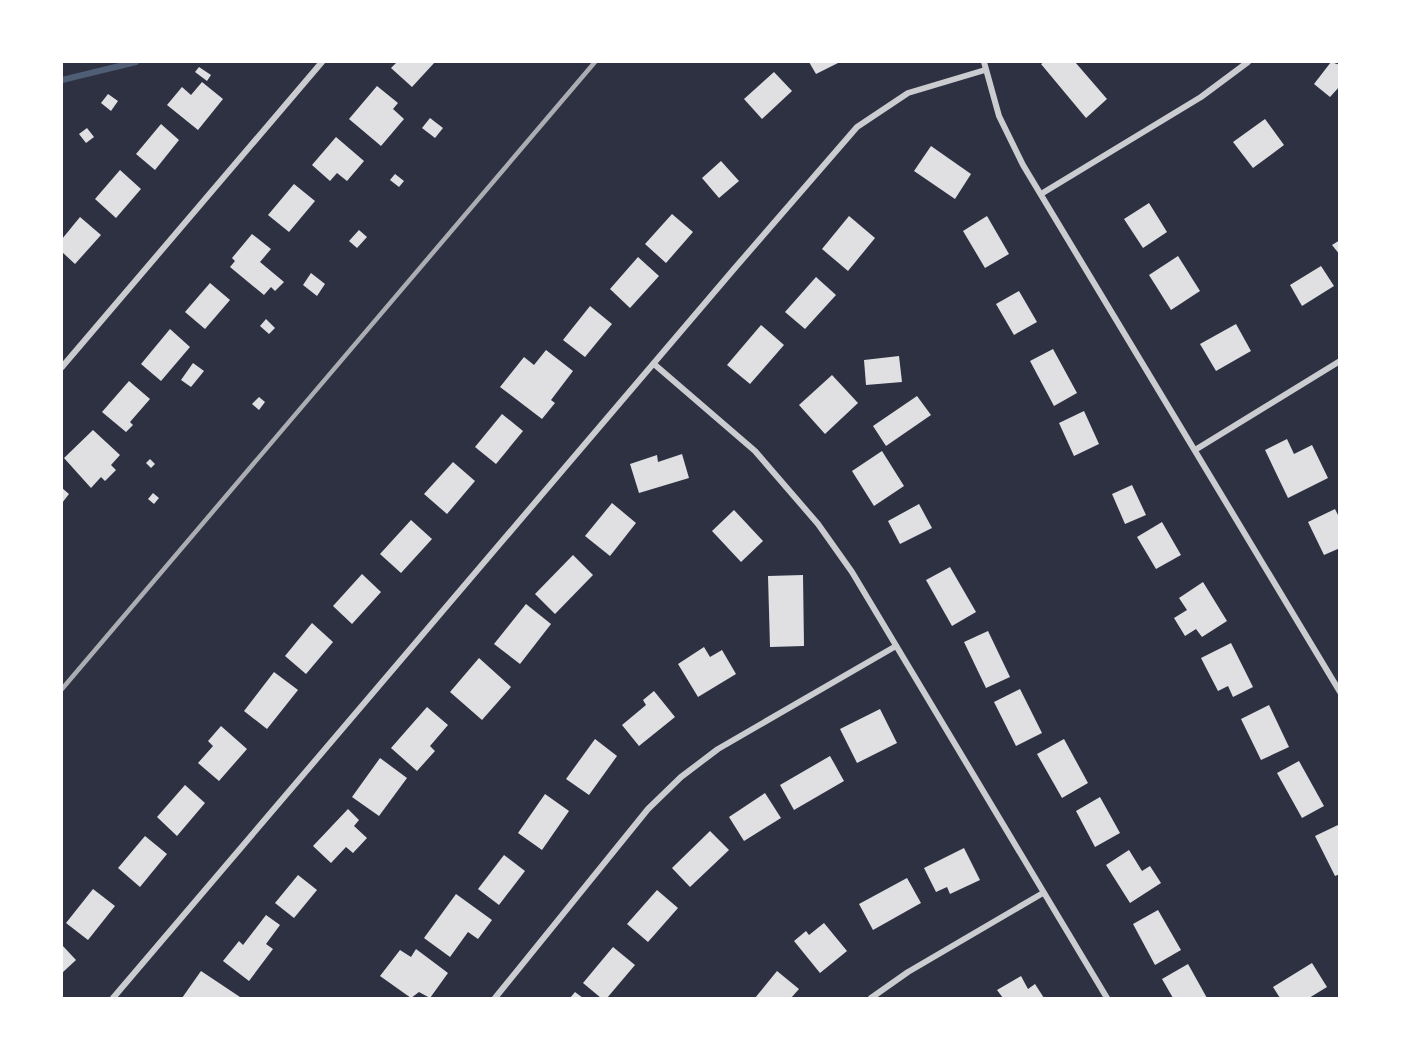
<svg xmlns="http://www.w3.org/2000/svg" width="1401" height="1060" font-family="Signika,sans-serif">
  <style>
    .lines { fill: none; stroke-linecap: round; stroke-linejoin: round }
    .stream { stroke: #4f5d75; stroke-width: 6 }
    .building { fill: #e0e0e3 }
    .minor { stroke: #caccd0; stroke-width: 6 }
    .rail { stroke: #abadb3; stroke-width: 4.5 }
  </style>
  <rect width="100%" height="100%" fill="#2d3142"/>
  <g class="lines">
    <path class="stream" d="M62,80L136,62"/>
  </g>
  <g class="building">
    <path d="M397,62H435L412,87L391,68Z"/>
    <path d="M809,62H840L816,74Z"/>
    <path d="M1044,62H1075L1107,99L1086,118L1041,64Z"/>
    <path d="M1331,62L1340,65V86L1330,97L1314,84Z"/>
    <path d="M199,67L211,75L207,81L195,72Z"/>
    <path d="M774,72L792,91L762,119L744,99Z"/>
    <path d="M202,82L223,99L198,130L167,105L182,87L191,95Z"/>
    <path d="M377,86L398,103L393,109L404,119L381,146L349,119Z"/>
    <path d="M108,94L118,101L111,111L101,103Z"/>
    <path d="M430,118L443,128L435,138L422,128Z"/>
    <path d="M1265,119L1284,145L1253,168L1233,142Z"/>
    <path d="M161,124L179,140L155,170L136,154Z"/>
    <path d="M87,128L94,137L86,143L79,134Z"/>
    <path d="M336,137L364,161L347,181L337,173L330,181L312,165Z"/>
    <path d="M931,146L971,174L955,199L914,171Z"/>
    <path d="M721,161L739,181L719,198L702,178Z"/>
    <path d="M120,170L141,189L116,218L95,199Z"/>
    <path d="M395,174L404,181L399,187L390,180Z"/>
    <path d="M294,184L315,201L289,232L268,215Z"/>
    <path d="M1149,203L1167,232L1143,248L1124,219Z"/>
    <path d="M672,214L693,232L666,263L645,244Z"/>
    <path d="M849,216L875,238L848,271L822,249Z"/>
    <path d="M987,216L1009,254L985,268L963,231Z"/>
    <path d="M80,217L101,235L75,264L62,252V239Z"/>
    <path d="M359,230L367,237L357,248L349,241Z"/>
    <path d="M252,234L271,249L260,262L284,282L275,291L271,287L264,295L230,267L235,261L232,258Z"/>
    <path d="M1340,240V255L1332,245Z"/>
    <path d="M1178,256L1200,291L1171,310L1149,275Z"/>
    <path d="M638,257L659,276L630,308L610,289Z"/>
    <path d="M1321,266L1334,286L1302,306L1290,285Z"/>
    <path d="M311,273L325,284L317,296L303,285Z"/>
    <path d="M816,277L836,295L805,329L785,312Z"/>
    <path d="M210,283L230,300L205,329L185,312Z"/>
    <path d="M1019,291L1037,322L1014,335L996,304Z"/>
    <path d="M590,306L612,324L585,357L563,340Z"/>
    <path d="M266,319L275,328L269,334L260,326Z"/>
    <path d="M1236,324L1251,351L1216,371L1200,344Z"/>
    <path d="M761,325L784,345L750,384L727,365Z"/>
    <path d="M170,329L190,347L161,381L141,364Z"/>
    <path d="M1053,349L1077,393L1054,406L1030,361Z"/>
    <path d="M546,350L573,371L551,400L555,403L542,419L500,387L524,357L534,365Z"/>
    <path d="M899,356L902,382L866,385L864,360Z"/>
    <path d="M193,363L204,371L191,387L181,380Z"/>
    <path d="M832,375L858,403L825,434L799,405Z"/>
    <path d="M129,381L150,399L130,422L133,425L126,432L102,412Z"/>
    <path d="M917,396L931,415L886,446L873,426Z"/>
    <path d="M259,397L265,402L259,410L252,404Z"/>
    <path d="M1084,411L1099,444L1074,456L1059,423Z"/>
    <path d="M502,414L523,431L496,464L475,447Z"/>
    <path d="M93,430L120,455L111,465L116,470L105,481L101,477L91,488L64,458Z"/>
    <path d="M1287,439L1294,454L1312,445L1328,478L1288,498L1265,450Z"/>
    <path d="M882,451L904,486L874,506L852,471Z"/>
    <path d="M682,454L689,478L639,493L630,464L657,455L658,462Z"/>
    <path d="M150,459L155,464L151,468L146,463Z"/>
    <path d="M453,462L475,481L447,514L424,494Z"/>
    <path d="M1132,485L1146,515L1125,524L1112,494Z"/>
    <path d="M62,488L69,494L62,503Z"/>
    <path d="M153,493L159,498L154,504L148,499Z"/>
    <path d="M612,503L636,523L610,556L585,536Z"/>
    <path d="M919,504L932,528L900,544L888,521Z"/>
    <path d="M1335,509L1340,519V548L1324,555L1308,522Z"/>
    <path d="M734,510L763,541L741,562L712,531Z"/>
    <path d="M411,520L432,539L401,573L380,554Z"/>
    <path d="M1162,522L1181,555L1156,569L1137,537Z"/>
    <path d="M573,555L593,575L555,614L535,594Z"/>
    <path d="M950,567L976,612L952,626L926,580Z"/>
    <path d="M362,574L381,592L352,624L333,606Z"/>
    <path d="M803,575L804,646L770,647L768,576Z"/>
    <path d="M1203,582L1227,621L1202,637L1196,629L1185,636L1174,618L1187,610L1179,598Z"/>
    <path d="M526,604L551,624L520,664L494,644Z"/>
    <path d="M312,623L333,642L306,674L285,656Z"/>
    <path d="M988,631L1010,677L986,688L964,642Z"/>
    <path d="M1231,643L1253,687L1233,697L1228,686L1218,691L1201,658Z"/>
    <path d="M704,647L710,657L722,650L736,674L698,697L678,664Z"/>
    <path d="M479,658L511,687L482,720L450,692Z"/>
    <path d="M274,672L298,690L267,729L244,711Z"/>
    <path d="M1020,689L1042,733L1016,746L994,702Z"/>
    <path d="M654,691L675,717L639,746L622,725L646,705L643,700Z"/>
    <path d="M1269,705L1289,747L1261,760L1241,719Z"/>
    <path d="M427,707L448,725L430,746L435,751L417,771L391,748Z"/>
    <path d="M880,709L897,743L857,763L840,729Z"/>
    <path d="M221,726L247,749L219,781L198,763L213,746L208,741Z"/>
    <path d="M595,739L617,756L589,795L566,779Z"/>
    <path d="M1064,739L1088,783L1062,798L1037,754Z"/>
    <path d="M830,756L844,781L794,810L780,785Z"/>
    <path d="M380,758L407,778L379,816L352,797Z"/>
    <path d="M1299,761L1324,806L1302,818L1277,773Z"/>
    <path d="M185,785L205,803L177,836L157,817Z"/>
    <path d="M765,793L781,818L744,841L729,817Z"/>
    <path d="M545,794L569,811L542,850L518,833Z"/>
    <path d="M1100,797L1120,833L1095,847L1076,811Z"/>
    <path d="M348,809L359,820L354,826L367,838L353,853L346,847L331,863L313,846Z"/>
    <path d="M1340,824V874L1335,876L1315,836Z"/>
    <path d="M710,831L729,850L690,887L672,868Z"/>
    <path d="M145,836L167,854L140,887L118,868Z"/>
    <path d="M964,848L980,880L950,894L947,887L936,892L924,868Z"/>
    <path d="M1129,850L1142,871L1150,866L1161,883L1130,903L1106,865Z"/>
    <path d="M504,855L525,871L499,905L478,889Z"/>
    <path d="M298,875L317,890L294,918L275,903Z"/>
    <path d="M907,878L921,903L873,930L859,904Z"/>
    <path d="M93,889L115,906L88,940L66,923Z"/>
    <path d="M657,890L678,908L648,942L627,924Z"/>
    <path d="M456,894L492,920L478,939L468,932L450,957L424,938Z"/>
    <path d="M1158,910L1181,950L1155,965L1133,924Z"/>
    <path d="M266,915L280,925L266,944L273,949L249,981L223,961L239,941L243,945Z"/>
    <path d="M824,923L847,951L820,973L794,941L806,931L809,935Z"/>
    <path d="M62,945L76,960L62,973Z"/>
    <path d="M613,947L635,965L607,998H601L583,983Z"/>
    <path d="M416,949L448,973L430,998L419,992L411,998L380,976L400,950L411,957Z"/>
    <path d="M1312,963L1327,987L1309,998H1280L1273,987Z"/>
    <path d="M1188,964L1207,998H1173L1162,979Z"/>
    <path d="M201,971L240,997L239,998H182Z"/>
    <path d="M777,971L799,989L791,998H755Z"/>
    <path d="M1021,976L1028,989L1035,984L1044,998H1003L997,990Z"/>
    <path d="M575,992L583,998H570Z"/>
  </g>
  <g class="lines">
    <g class="minor">
      <path d="M984,62L999,116L1023,165L1340,692"/>
      <path d="M1041,194L1201,97L1248,62"/>
      <path d="M654,364L755,451L818,524L852,572L1107,998"/>
      <path d="M62,367L322,62"/>
      <path d="M1195,450L1340,361"/>
      <path d="M113,998L734,269L857,127L908,93L985,70"/>
      <path d="M495,998L648,809L681,777L718,749L896,646"/>
      <path d="M871,998L908,972L1043,893"/>
    </g>
    <path class="rail" d="M62,689L595,62"/>
  </g>
  <rect width="1401" height="1060" fill="none" stroke="#ffffff" stroke-width="126"/>
</svg>
